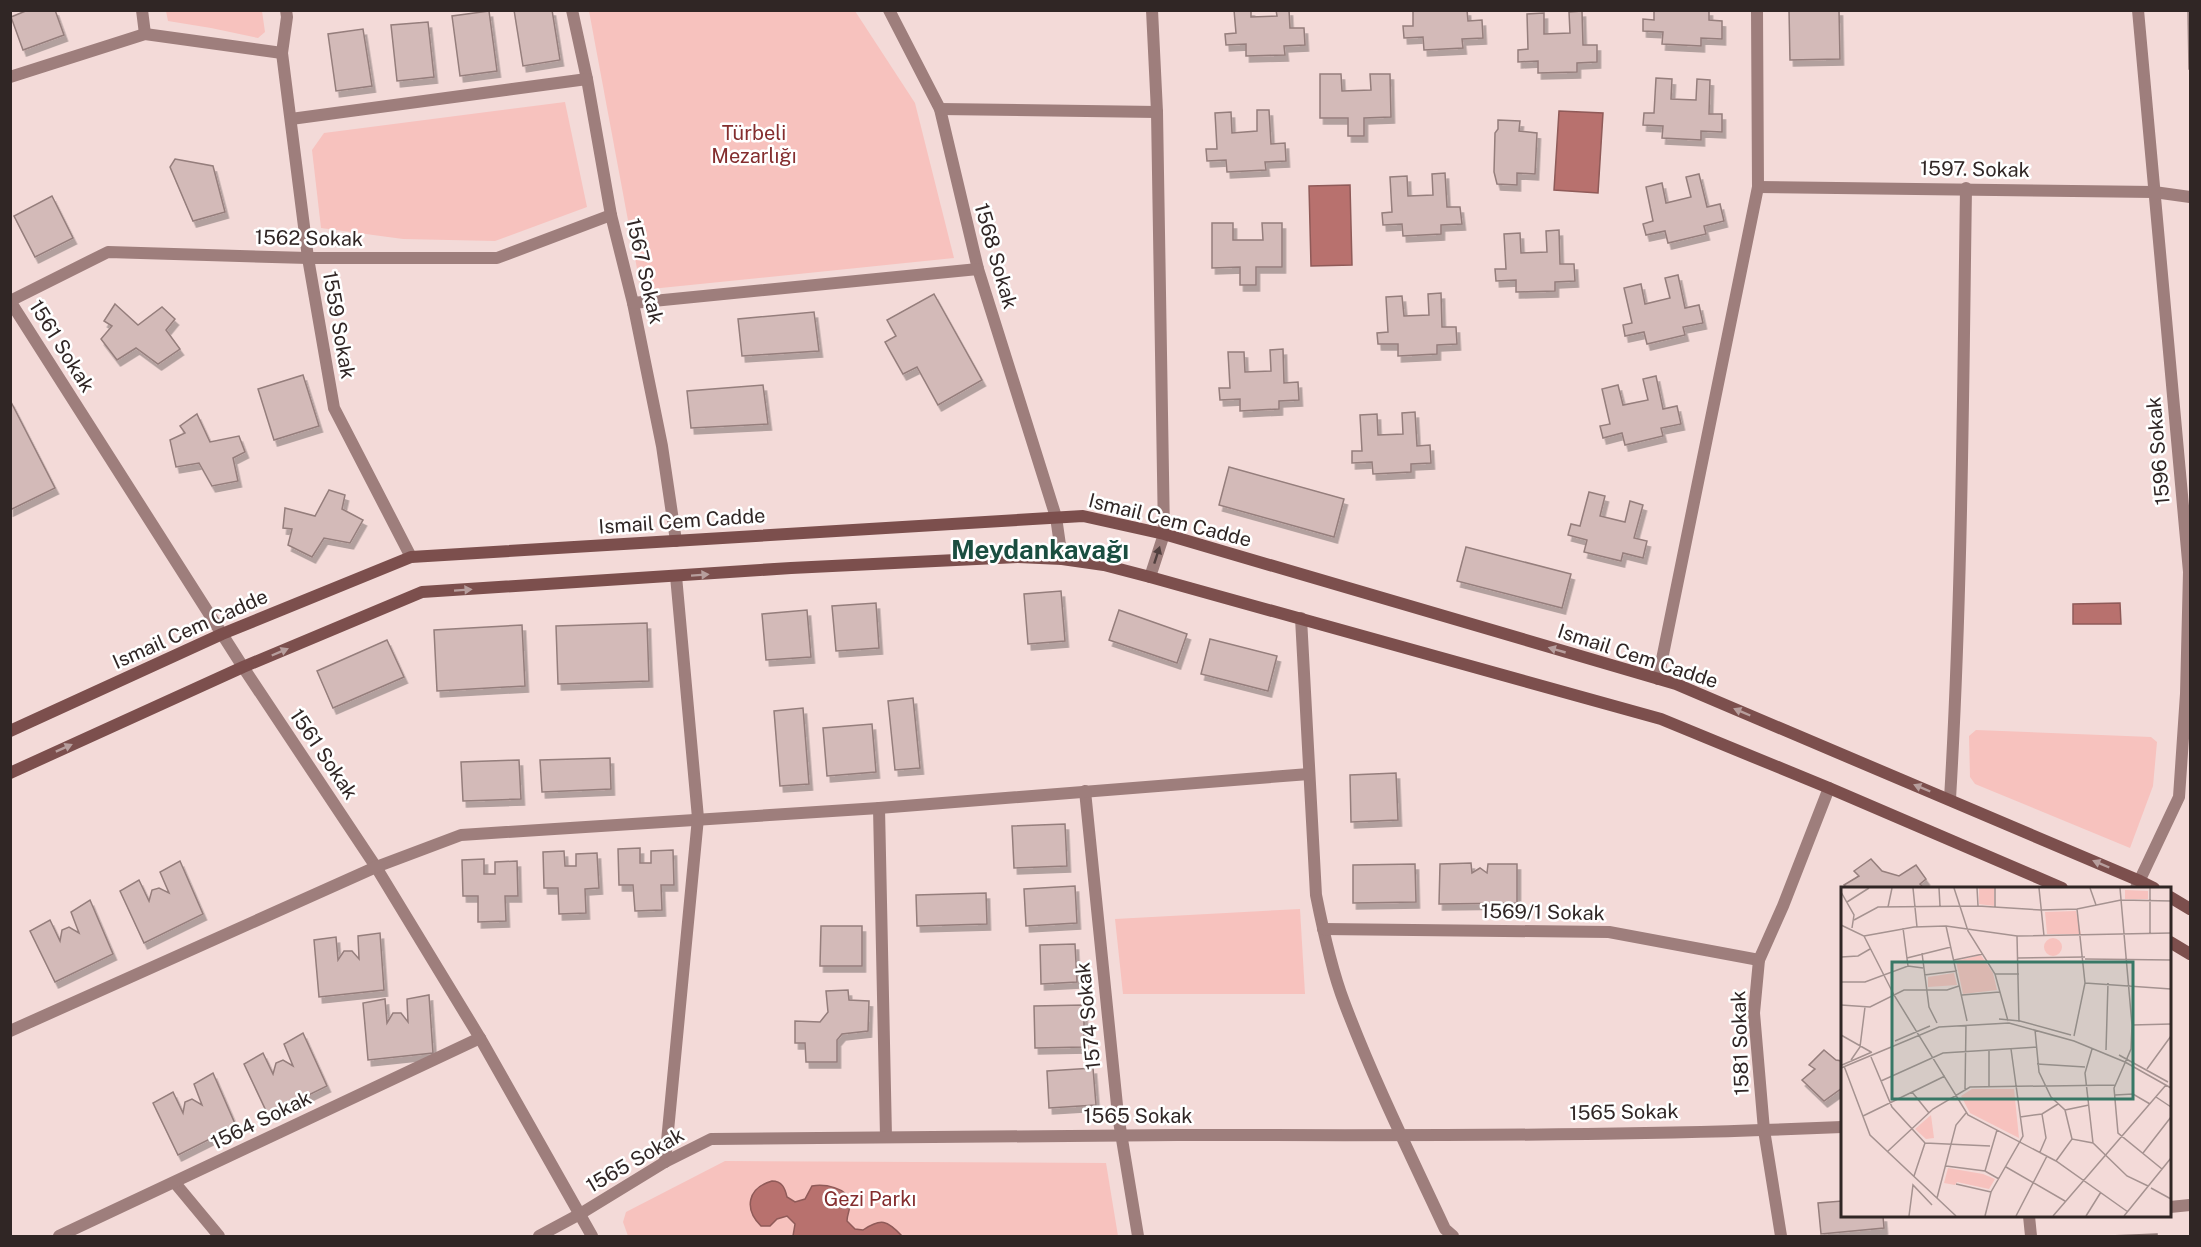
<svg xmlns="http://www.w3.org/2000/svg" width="2201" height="1247" font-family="'Public Sans',sans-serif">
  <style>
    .green { fill: #f7c2be }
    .water { fill: #b8716e; stroke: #8f5a58; stroke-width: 1.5 }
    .building { fill: #d3bab8; stroke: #957e7c; stroke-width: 1.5; filter: url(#shadow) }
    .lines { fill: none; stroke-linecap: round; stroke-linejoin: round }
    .street { stroke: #9e7e7c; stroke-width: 12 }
    .secondary { stroke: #7c4f4d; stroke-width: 12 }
    .oneway { fill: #51403f }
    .oneway2 { fill: #b79e9d }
    .labels { text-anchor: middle; stroke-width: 5; stroke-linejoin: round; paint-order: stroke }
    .park-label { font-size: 20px; fill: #842d2e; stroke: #fff }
    .street-label { font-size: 20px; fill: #302625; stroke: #fff }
    .district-label { font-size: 26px; font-weight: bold; fill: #1a4e40; stroke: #fff }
    .inset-road { fill: none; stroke: #a59290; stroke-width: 1.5 }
    .view { fill: #387866; fill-opacity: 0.15; stroke: #387866; stroke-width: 3 }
    .inset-edge { fill: none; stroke: #302625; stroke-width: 3 }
  </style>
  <defs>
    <filter id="shadow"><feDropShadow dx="3.5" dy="6" stdDeviation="0" flood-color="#0004"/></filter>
  </defs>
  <rect width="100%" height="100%" fill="#f3dad8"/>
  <g class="green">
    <path d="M166,11H262L265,32L258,38L211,28L168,21Z"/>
    <path d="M589,11H855L915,103L954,258L641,290Z"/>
    <path d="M565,102L587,207L495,241L403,239L321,228L312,150L324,133Z"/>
    <path d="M1976,730L2151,737L2157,742L2153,786L2130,848L1975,784L1970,777L1969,736Z"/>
    <path d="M1300,909L1305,994H1123L1115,919Z"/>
    <path d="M725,1161L1106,1163L1118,1236H628L623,1222L626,1212Z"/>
  </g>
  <g class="water">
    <path d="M1559,111L1603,113L1598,193L1554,190Z"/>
    <path d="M1350,185L1352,265L1311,266L1309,186Z"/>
    <path d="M2120,603L2121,624H2073V604Z"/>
    <path d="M772,1181C782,1181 785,1188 787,1197L795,1202L805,1199L812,1186C824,1184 847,1187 850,1202C851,1208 847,1214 847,1221L855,1229L863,1230C881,1218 887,1220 902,1236H793L795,1224L787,1216L777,1219L770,1226H761C744,1209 747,1188 772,1181Z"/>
  </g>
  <g class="building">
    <path d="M28,10H55L64,35L23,50L11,17Z"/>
    <path d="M514,10H552L560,60L523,66Z"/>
    <path d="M1234,10H1251V17L1277,16L1276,10H1289L1290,28H1304L1305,45L1284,46L1285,55L1246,56V44L1226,45L1225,34L1236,33Z"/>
    <path d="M1413,10H1467L1468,21L1482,20L1483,38L1462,39L1463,48L1424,50L1423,37L1404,38L1403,26H1413Z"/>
    <path d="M1654,10H1709V20L1722,21V39L1701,38V46L1662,44L1663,32L1643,31V19L1654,20Z"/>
    <path d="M1789,10H1839L1840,59L1790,60Z"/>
    <path d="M2188,10H2190V69H2189Z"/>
    <path d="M489,11L497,71L460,76L452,16Z"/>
    <path d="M1582,11L1583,45H1597V62L1577,63V72L1538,73V61L1518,62V50L1528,49L1527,14L1544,13V34L1570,33L1569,12Z"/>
    <path d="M428,22L434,77L397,81L391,25Z"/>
    <path d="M363,29L372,86L336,91L328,34Z"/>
    <path d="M1320,74H1341L1342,91L1371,90L1370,74H1390L1391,117L1364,118V136H1348V118H1320Z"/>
    <path d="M1656,78L1672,79L1671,99L1696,100L1697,79L1710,80L1709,114H1722V132L1701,131V140L1662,138L1663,126L1643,125L1644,113H1654Z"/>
    <path d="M1257,110H1269L1271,144L1285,143L1286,161L1265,162L1266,170L1227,172L1226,160L1207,161L1206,149H1217L1215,113L1231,112L1232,133L1257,131Z"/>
    <path d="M1498,120L1520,121L1519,131L1537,133L1535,174L1517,173V185L1497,184L1494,172L1495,133L1498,129Z"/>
    <path d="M175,159L213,166L225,212L193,221L170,167Z"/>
    <path d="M1445,173L1447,207H1460L1462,224L1441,225V234L1403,236L1402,224L1383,225L1382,213L1392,212L1390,177L1407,176L1408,196L1433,195L1432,174Z"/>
    <path d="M1699,174L1707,207L1720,204L1724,221L1704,226L1706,234L1668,243L1665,231L1646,235L1643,224L1653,221L1646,187L1662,183L1666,203L1691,197L1686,177Z"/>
    <path d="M52,196L73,238L35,257L14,216Z"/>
    <path d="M1212,223H1233V240H1263L1262,223H1282V267H1256V285H1240V267L1212,268Z"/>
    <path d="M1559,230L1560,264H1574L1575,281L1555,282V291L1516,292V280L1496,281L1495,269H1506L1504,234L1520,233L1521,253L1547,252L1546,231Z"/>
    <path d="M1678,275L1685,308L1699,305L1703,323L1683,327L1685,335L1647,344L1644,332L1625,336L1623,325L1632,323L1624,288L1641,284L1645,304L1670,298L1665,278Z"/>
    <path d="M1441,293L1442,327H1456L1457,344L1437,345V354L1398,356V344H1378L1377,333L1388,332L1386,297L1402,296L1404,316L1429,315L1428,294Z"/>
    <path d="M934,294L982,380L938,405L917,367L903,374L885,342L896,336L887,320Z"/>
    <path d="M115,304L138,325L162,307L175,319L166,330L180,349L158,364L136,348L117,360L101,339L112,326L104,321Z"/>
    <path d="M814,312L819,351L742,356L738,319Z"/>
    <path d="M1283,349L1284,383L1298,382L1299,400L1279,401V409L1240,411V399L1220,400L1219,388H1230L1228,352H1244L1245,372L1271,371L1270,350Z"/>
    <path d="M303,375L319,426L274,440L258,389Z"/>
    <path d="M1656,376L1663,409L1677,406L1681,424L1661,428L1663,436L1625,445L1622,433L1603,438L1600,426L1610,424L1602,389L1618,385L1623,405L1648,400L1643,379Z"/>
    <path d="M763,385L768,424L691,428L687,391Z"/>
    <path d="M10,400L55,488L10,510Z"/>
    <path d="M1415,412L1417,446L1430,445L1431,463L1411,464V472L1373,474L1372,462L1352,463V451H1362L1360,415L1377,414L1378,435L1403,434L1402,413Z"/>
    <path d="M197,414L210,442L239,436L245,452L233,458L238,481L212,486L199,463L176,467L170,440L185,433L180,426Z"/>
    <path d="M1229,467L1344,499L1334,537L1219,505Z"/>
    <path d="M329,490L345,495L342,509L363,520L350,543L324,538L312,557L288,545L292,529L283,528L285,508L315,516Z"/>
    <path d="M1589,492L1605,496L1600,516L1625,522L1630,501L1643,505L1634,538L1647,541L1643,558L1623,553L1621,561L1584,552L1587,540L1568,535L1571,524L1580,526Z"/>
    <path d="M1466,547L1571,574L1562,608L1457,581Z"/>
    <path d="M1061,591L1065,641L1028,644L1024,594Z"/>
    <path d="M876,603L879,648L836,651L832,606Z"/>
    <path d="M807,610L811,657L766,660L762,614Z"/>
    <path d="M1119,610L1187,634L1177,663L1109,640Z"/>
    <path d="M647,623L649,681L558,684L556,626Z"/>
    <path d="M522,625L525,686L437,691L434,630Z"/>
    <path d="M1210,639L1277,656L1268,691L1201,674Z"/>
    <path d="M387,640L404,677L333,708L317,671Z"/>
    <path d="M913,698L920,768L895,770L888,701Z"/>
    <path d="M803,708L809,784L780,786L774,711Z"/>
    <path d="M872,724L876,772L827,776L823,728Z"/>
    <path d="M610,758L611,789L542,792L540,760Z"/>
    <path d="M519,760L521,799L463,801L461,762Z"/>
    <path d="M1396,773L1398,820L1351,822L1350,775Z"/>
    <path d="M1065,824L1067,866L1014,868L1012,826Z"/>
    <path d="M640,848V863H651V851L673,850L674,885H661L662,910L635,911L633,885H619L618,849Z"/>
    <path d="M564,851L565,866H576V854L597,853L599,888L585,889L586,913L559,914L558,888H544L543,852Z"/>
    <path d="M484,859V874H495V862L517,861L518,896H505L506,921L478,922V896H463L462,860Z"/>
    <path d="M1871,859L1882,871L1899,876L1916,865L1926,879L1920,884L1924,888H1847L1844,885L1859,876L1854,871Z"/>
    <path d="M180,861L203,914L144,943L120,891L139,880L149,901L152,890L159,888L169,893L160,872Z"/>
    <path d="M1471,863L1472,873L1480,868L1487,873L1488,864H1517V903L1439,904L1440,864Z"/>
    <path d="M1415,864L1416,902L1353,903V865Z"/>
    <path d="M1075,886L1077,923L1026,926L1024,889Z"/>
    <path d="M986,893L987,924L917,926L916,895Z"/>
    <path d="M90,900L113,954L55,982L30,931L50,920L60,941L62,930L69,927L79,933L71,912Z"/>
    <path d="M821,926H862V966H820Z"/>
    <path d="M380,933L384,990L319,997L314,940L336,937L338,960L344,951H352L359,959L358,936Z"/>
    <path d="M1075,944L1077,982L1041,984L1040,945Z"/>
    <path d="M848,990L849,1000L869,1001L868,1031L842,1034L837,1040V1062H806L805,1043H795V1021L820,1022L828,1012L826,991Z"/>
    <path d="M429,995L433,1053L368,1060L363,1003L385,999L387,1023L393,1013H401L408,1022L407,999Z"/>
    <path d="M1084,1005V1047L1035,1048L1034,1006Z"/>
    <path d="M303,1033L327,1086L268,1115L244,1064L263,1053L273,1074L276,1063L283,1060L293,1066L284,1044Z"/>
    <path d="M1824,1050L1836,1060L1842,1061V1088L1824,1101L1802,1080L1815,1069L1809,1065Z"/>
    <path d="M1093,1068L1096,1105L1049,1108L1047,1071Z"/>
    <path d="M213,1073L236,1126L178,1155L153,1103L173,1092L183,1113L185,1102L192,1099L202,1105L194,1084Z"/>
    <path d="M1842,1201V1216H1883L1884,1228L1821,1234L1818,1203Z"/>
    <path d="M2157,1234V1236H2109Z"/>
  </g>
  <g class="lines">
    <g class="street">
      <path d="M142,10L145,34"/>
      <path d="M286,10L287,17L282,53L308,258L334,408L411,557"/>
      <path d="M572,10L587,79L611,215L633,303L662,446L676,541"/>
      <path d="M889,10L940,109L978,269L1056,517L1062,559"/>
      <path d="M10,77L145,34L282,53"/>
      <path d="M940,109L1157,112"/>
      <path d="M291,119L587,79"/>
      <path d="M1758,187L2154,192L2190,197"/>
      <path d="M10,301L243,667L376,867L480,1038L592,1236"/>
      <path d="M10,301L108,252L308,258H497L611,215"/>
      <path d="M633,303L978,269"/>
      <path d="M1150,577L1164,534L1157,112L1152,10"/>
      <path d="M1301,618L1316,895C1323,930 1331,968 1344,1002C1373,1079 1410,1154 1445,1229L1453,1236"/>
      <path d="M1658,679L1758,187L1757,10"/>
      <path d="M1085,791L1118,1115L1138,1236"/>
      <path d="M1950,799C1962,596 1963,392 1966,188"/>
      <path d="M879,808L886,1137"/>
      <path d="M2136,888L2179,797L2186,694L2189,572L2138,10"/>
      <path d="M1323,929L1609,932L1759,960"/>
      <path d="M10,1031L376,867L461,835L879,808L1309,774"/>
      <path d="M665,1162L698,818L676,576"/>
      <path d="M175,1183L219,1236"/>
      <path d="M2170,1207L2190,1205"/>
      <path d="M2029,1216L2031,1236"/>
      <path d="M59,1236L480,1038"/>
      <path d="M539,1236L580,1214L665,1162L711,1139C867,1137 1022,1135 1177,1135C1399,1135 1621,1137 1842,1127"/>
      <path d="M1781,1236L1764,1130L1754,1013L1759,960L1783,906L1829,788"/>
    </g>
    <g class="secondary">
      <path d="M10,731L222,634L411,557L1083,516L1164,534L1676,684L2140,881L2154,888"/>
      <path d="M10,773L243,667L422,592L791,568L1018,557L1062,559L1104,565L1150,577L1661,719L1829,788L2062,888"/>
      <path d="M2170,897L2190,909"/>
      <path d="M2170,942L2190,954"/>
    </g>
  </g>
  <defs><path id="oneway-solid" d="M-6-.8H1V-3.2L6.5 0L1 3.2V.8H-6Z" transform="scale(1.5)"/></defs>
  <use class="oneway" href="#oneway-solid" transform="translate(1157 555) rotate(-72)"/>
  <g class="oneway2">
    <use href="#oneway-solid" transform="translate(700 575) rotate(-4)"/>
    <use href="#oneway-solid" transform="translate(463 590) rotate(-4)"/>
    <use href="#oneway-solid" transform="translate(1557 650) rotate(-164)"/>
    <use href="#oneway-solid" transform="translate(280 652) rotate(-23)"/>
    <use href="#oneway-solid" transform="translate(1742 712) rotate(-157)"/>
    <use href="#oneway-solid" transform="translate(64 748) rotate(-24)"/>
    <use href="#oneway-solid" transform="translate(1922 788) rotate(-157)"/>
    <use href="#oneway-solid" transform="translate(2101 864) rotate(-157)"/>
  </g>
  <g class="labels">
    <g class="park-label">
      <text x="754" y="140">Türbeli<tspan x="754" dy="23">Mezarlığı</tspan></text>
      <text x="870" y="1206">Gezi Parkı</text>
    </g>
    <g class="street-label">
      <text transform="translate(1975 169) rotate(1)" y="7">1597. Sokak</text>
      <text transform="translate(309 238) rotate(1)" y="7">1562 Sokak</text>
      <text transform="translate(996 256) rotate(74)" y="7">1568 Sokak</text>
      <text transform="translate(645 271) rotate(77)" y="7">1567 Sokak</text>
      <text transform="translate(339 325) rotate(80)" y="7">1559 Sokak</text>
      <text transform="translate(62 346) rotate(58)" y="7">1561 Sokak</text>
      <text transform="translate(2158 451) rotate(-95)" y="7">1596 Sokak</text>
      <text transform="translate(1170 520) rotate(14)" y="7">Ismail Cem Cadde</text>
      <text transform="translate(682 521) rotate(-4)" y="7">Ismail Cem Cadde</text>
      <text transform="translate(190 629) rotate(-24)" y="7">Ismail Cem Cadde</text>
      <text transform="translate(1638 656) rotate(18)" y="7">Ismail Cem Cadde</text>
      <text transform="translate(324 754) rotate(56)" y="7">1561 Sokak</text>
      <text transform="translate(1543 912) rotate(1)" y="7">1569/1 Sokak</text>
      <text transform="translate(1088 1016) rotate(-96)" y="7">1574 Sokak</text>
      <text transform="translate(1740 1043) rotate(-92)" y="7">1581 Sokak</text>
      <text transform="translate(1624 1112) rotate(-1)" y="7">1565 Sokak</text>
      <text x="1138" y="1123">1565 Sokak</text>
      <text transform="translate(261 1120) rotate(-26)" y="7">1564 Sokak</text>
      <text transform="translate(635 1160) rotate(-30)" y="7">1565 Sokak</text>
    </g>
    <g class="district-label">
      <text x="1040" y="559">Meydankavağı</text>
    </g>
  </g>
  <g transform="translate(1841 887)">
    <rect width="330" height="330" fill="#f3dad8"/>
    <path d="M138,1H153V19L138,17ZM284,3L307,4V12H284ZM235,24L240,47H206L204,25ZM203 60a9 9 0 1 1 18 0a9 9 0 1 1-18 0ZM140,68L152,86L156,103L122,107L115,74ZM113,86L116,98L87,100V90ZM131,202H173L178,251L129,226L120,209ZM90,228L93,251L85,252L74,242ZM107,281L142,287L154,292L148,302L116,295L114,298L103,296Z" fill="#f7c2be"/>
    <path class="inset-road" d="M72,1L76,40M98,1L99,19M113,1L127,44L154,87L167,134M136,1L137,19M198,1L203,49M249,1L255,18M279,1L291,138L290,162L273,201L277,246L321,282M309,1V48M0,5L13,28L11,41M6,15L28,1M47,20L51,1M154,21V1M13,33L37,20L137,19L200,23L236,22L280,13L330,14M0,38L23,49L53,108L127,228L215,274L287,325M105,39L126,134M62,41L67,79M23,49L73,40L105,39L176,49L330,46M176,49L178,135M81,66L88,120L96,136M0,70L17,69L29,62M66,71L110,60M177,71L244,70M244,72L330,73M113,73L142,67M154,87H178M83,88L116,84M0,95H24L67,79L82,81M244,96L330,102M121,108L159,105M0,118L29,120L63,103H106L118,99M158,132L179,134L230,148M291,138L330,137M194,143L198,185L210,210L224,223L231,252M0,148L30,165M233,149L244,96L236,22M54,154L89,139M251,162L244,186L252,256M265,163L267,96M148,164V200M278,168L327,195M30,170L51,220L84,256M10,173L19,160L24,120M196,177L244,180M1,178L31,165M3,179L29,248L115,329M0,181L98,140L168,136L233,154L284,175L330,201M306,182L330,149M40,194L102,166L195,160M124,202L125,138M71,205L88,226M274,208L292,207L309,217M315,210L330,220M224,223L248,218M22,229L104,189M179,230L201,227L217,217M84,256L149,259M47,264L92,222L129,200L274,198M199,265L205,251L201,227M302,266L330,230M215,274L231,252L252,256L286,289L307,299M105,279L144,284L158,292M165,280L224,314M144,284L156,243M73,289L84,256M115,297L150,305M310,301L330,312M96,311L115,238L125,226M68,329L72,298L91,318M144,329L150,305L182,249L170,162M175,329L206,269M212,329L325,198M245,329L260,305M283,329L330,271"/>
    <path class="view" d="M51,75H292V212H51Z"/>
    <rect width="330" height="330" class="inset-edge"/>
  </g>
  <rect width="2201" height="1247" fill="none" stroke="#302625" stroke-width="24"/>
</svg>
